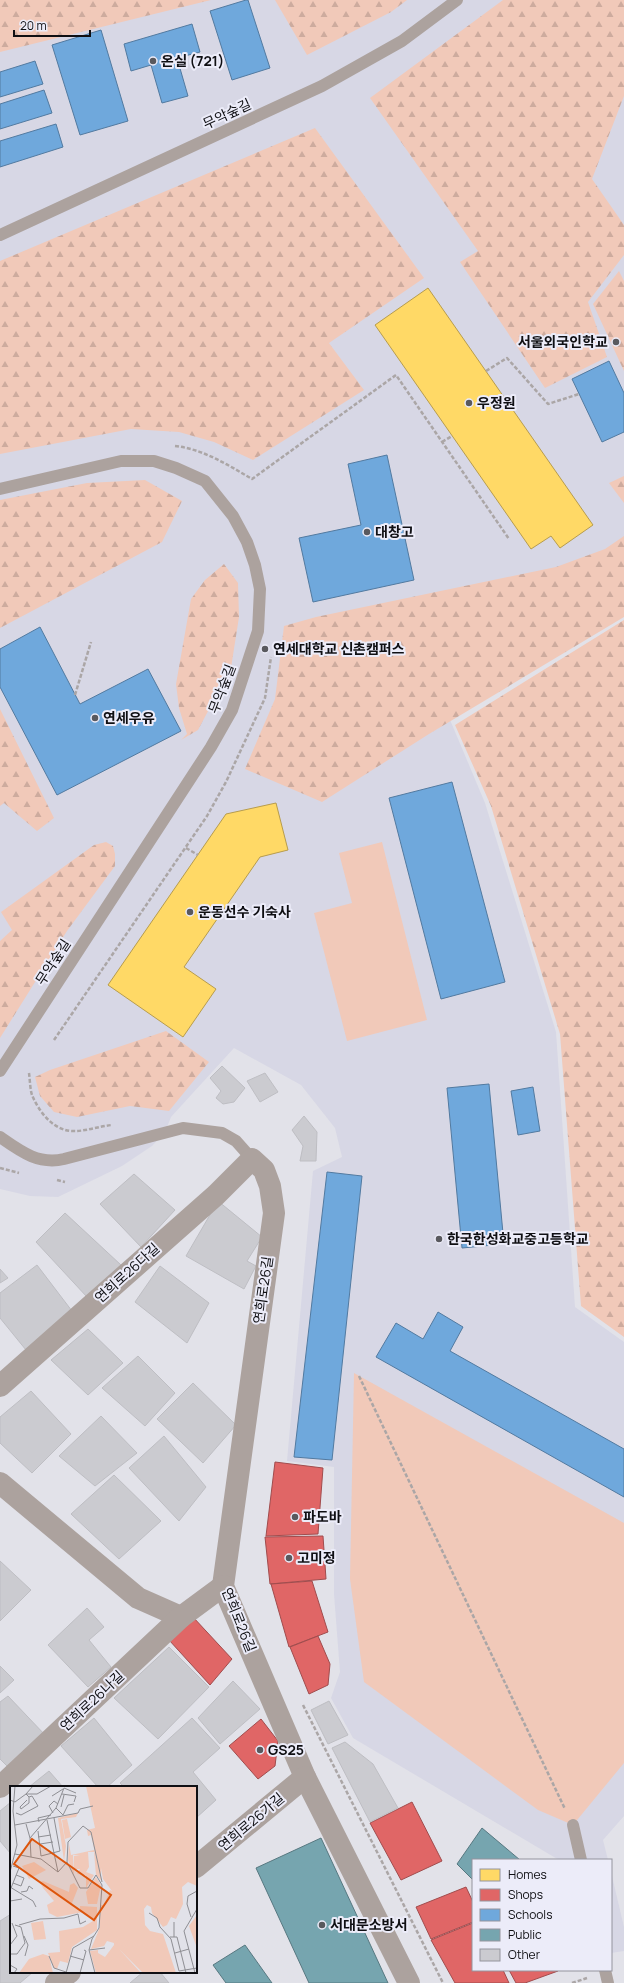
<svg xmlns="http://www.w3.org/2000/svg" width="624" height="1983" font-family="Manrope,'Noto Sans KR',sans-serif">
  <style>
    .built { fill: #d7d7e5 }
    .forest { fill: url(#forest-firs) }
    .pitch { fill: #f1c9b9 }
    .homes { fill: #ffd966; stroke: #b79c4d }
    .shops { fill: #e06666; stroke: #a14c4d }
    .schools { fill: #6fa8dc; stroke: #527aa0 }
    .public { fill: #76a5af; stroke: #577880 }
    .building { fill: #cbcbd0; stroke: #bebec3 }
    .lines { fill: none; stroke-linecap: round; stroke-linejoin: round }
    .path { stroke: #aba6a6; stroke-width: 2.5; stroke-dasharray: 4 2; stroke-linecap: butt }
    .lane { stroke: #aca29e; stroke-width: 12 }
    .street { stroke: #aca29e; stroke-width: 22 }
    .poi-dot { fill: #59595e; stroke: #ececf9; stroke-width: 1.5 }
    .labels { text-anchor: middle; stroke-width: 4; stroke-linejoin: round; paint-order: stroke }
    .poi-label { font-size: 14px; font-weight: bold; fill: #0f0f13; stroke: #ececf9; text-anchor: start }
    .street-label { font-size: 14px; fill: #0f0f13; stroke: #ececf9 }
    .inset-road { fill: none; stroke: #8e8e93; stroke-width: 1 }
    .view { fill: #dd550c; fill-opacity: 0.15; stroke: #dd550c; stroke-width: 2 }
    .inset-edge { fill: none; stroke: #0f0f13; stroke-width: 2 }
  </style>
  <defs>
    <pattern id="forest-firs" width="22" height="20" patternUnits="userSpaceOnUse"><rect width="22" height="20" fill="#f1c9b9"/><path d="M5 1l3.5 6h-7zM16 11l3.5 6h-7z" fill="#cdab9e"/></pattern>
  </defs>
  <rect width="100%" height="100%" fill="#e2e2e9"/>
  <g class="built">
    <path d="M0,0H624V573L448,715L485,803L556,1032L575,1307L624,1342V1816L603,1840L608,1860H559L353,1738L331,1698L340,1672L334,1594V1467L287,1461L313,1171L342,1157L335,1128L301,1085L234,1048L171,1117L165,1132L152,1146L122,1166L58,1197L30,1196L0,1189Z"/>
    <path d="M611,1872L624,1927V1951L611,1953Z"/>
  </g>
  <g class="forest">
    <path d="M0,0H211L0,52Z"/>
    <path d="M275,0H407L391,12L307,55Z"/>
    <path d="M503,0H624V96L592,179L624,225V255L588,302L607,357L545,388L460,262L478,251L370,98Z"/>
    <path d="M315,128L424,278L329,343L364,390L253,460L214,442L179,432L131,429L0,454V261Z"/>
    <path d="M619,271L624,281V371L593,304Z"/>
    <path d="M624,476V503L609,483Z"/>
    <path d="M145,480L182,501L162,542L0,628V500L87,483Z"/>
    <path d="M624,536V617L429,734L322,802L245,769L275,699L284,626L316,617L556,567L605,549Z"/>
    <path d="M224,564L238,583L239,617L231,668L198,730L181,740L187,734L179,708L176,684L191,599L205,580Z"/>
    <path d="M624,620V1337L581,1306L560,1034L491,806L455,725Z"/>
    <path d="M0,709L54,818L37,831L4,803L0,806Z"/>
    <path d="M106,842L113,846L115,854V866L67,931L0,1038V941L12,930L1,912L94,845Z"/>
    <path d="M166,1031L209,1062L169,1111L130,1106L77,1117L54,1112L40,1096L35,1077L50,1070Z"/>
  </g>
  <g class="pitch">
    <path d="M382,842L427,1020L347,1041L314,913L352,903L339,853Z"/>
    <path d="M354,1373L624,1523V1763L573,1825L538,1810L364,1682L350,1579Z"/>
  </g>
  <g class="homes">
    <path d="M428,288L593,525L560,548L551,536L531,549L375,325Z"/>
    <path d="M276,803L288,850L260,857L184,967L216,989L183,1037L108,985L226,814Z"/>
  </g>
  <g class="shops">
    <path d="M275,1462L323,1468L318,1534L266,1536Z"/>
    <path d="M323,1536L326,1579L270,1584L265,1537Z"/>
    <path d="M312,1581L328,1632L289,1647L271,1584Z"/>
    <path d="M193,1617L232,1659L210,1685L169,1640Z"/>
    <path d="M318,1636L330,1664L328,1685L309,1694L290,1647Z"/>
    <path d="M261,1719L278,1741L275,1766L258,1779L229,1746Z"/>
    <path d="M412,1802L442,1861L401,1880L370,1823Z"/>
    <path d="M466,1887L473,1902V1922L431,1939L416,1907Z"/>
    <path d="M473,1923V1970H503L509,1983H455L431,1940Z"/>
    <path d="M509,1970H558V1971L525,1983H516Z"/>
  </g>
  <g class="schools">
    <path d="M246,0H248L270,68L232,80L210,11Z"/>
    <path d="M192,24L200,52L177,58L188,96L162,103L151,65L131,71L124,44Z"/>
    <path d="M101,30L128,121L80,135L52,45Z"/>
    <path d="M35,61L43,84L0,97V72Z"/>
    <path d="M44,90L52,113L0,129V104Z"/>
    <path d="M56,124L63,147L0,167V141Z"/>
    <path d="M609,361L624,393V432L602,442L572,379Z"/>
    <path d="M387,455L414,580L313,602L299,538L361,525L348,464Z"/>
    <path d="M40,627L80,704L148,669L181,731L57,795L0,687V649Z"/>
    <path d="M452,782L505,982L441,999L389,798Z"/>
    <path d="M489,1084L504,1244L462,1248L447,1088Z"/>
    <path d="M533,1087L540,1131L518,1135L511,1091Z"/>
    <path d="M327,1172L362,1176L332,1460L294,1457Z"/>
    <path d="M438,1312L463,1327L450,1351L624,1449V1497L376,1357L396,1323L423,1339Z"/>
  </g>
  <g class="public">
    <path d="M482,1828L520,1860H473V1880L457,1864Z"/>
    <path d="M321,1838L388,1983H309L256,1868Z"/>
    <path d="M245,1945L272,1983H226L213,1965Z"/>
  </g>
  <g class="building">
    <path d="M222,1066L245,1088L234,1102L223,1104L216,1098L221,1091L210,1078Z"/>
    <path d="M265,1073L278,1092L260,1102L247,1081Z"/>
    <path d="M304,1116L317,1132L316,1161H300L303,1146L292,1130Z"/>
    <path d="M134,1174L175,1210L141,1247L100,1204Z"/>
    <path d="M218,1201L262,1237L247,1261L256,1266L244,1289L186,1256Z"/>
    <path d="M65,1213L121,1265L87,1297L36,1242Z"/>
    <path d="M37,1265L72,1311L26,1350L0,1318V1293Z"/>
    <path d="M160,1266L209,1303L187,1343L135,1302Z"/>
    <path d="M0,1269L8,1278L0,1283Z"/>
    <path d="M88,1329L123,1363L88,1395L51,1360Z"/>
    <path d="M138,1356L175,1393L145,1426L102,1388Z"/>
    <path d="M193,1383L236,1425L203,1463L157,1419Z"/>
    <path d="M31,1391L71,1434L32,1473L0,1443V1417Z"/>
    <path d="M101,1416L137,1453L95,1486L59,1456Z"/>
    <path d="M164,1436L206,1487L179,1521L129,1468Z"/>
    <path d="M114,1475L161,1521L119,1559L71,1514Z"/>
    <path d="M0,1561L31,1590L0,1621Z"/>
    <path d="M87,1608L104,1627L89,1640L111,1667L88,1687L48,1645Z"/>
    <path d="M169,1647L209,1687L158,1739L114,1698Z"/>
    <path d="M0,1666L14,1680L0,1693Z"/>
    <path d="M233,1681L260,1709L220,1744L198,1718Z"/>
    <path d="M8,1696L46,1736L7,1766L0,1759V1702Z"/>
    <path d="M329,1701L348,1735L328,1744L311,1710Z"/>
    <path d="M94,1718L132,1765L107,1787H98L61,1746Z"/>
    <path d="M192,1718L220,1748L193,1772L216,1800L196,1818V1787H124L120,1783Z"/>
    <path d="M345,1742L373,1764L398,1808L370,1822L332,1748Z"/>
    <path d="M49,1771L63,1787H29Z"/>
    <path d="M11,1802V1854L0,1841V1811Z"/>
    <path d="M11,1914V1972H33L20,1983H0V1921Z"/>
    <path d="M143,1972H160L169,1983H130Z"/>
  </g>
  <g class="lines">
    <g class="path">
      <path d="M486,371L507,358L548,404L579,394"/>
      <path d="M442,442L452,436"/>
      <path d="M175,446C203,449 228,465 252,479L396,375L509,539"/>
      <path d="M75,695L91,642"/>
      <path d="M186,848L198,855"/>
      <path d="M54,1040L207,816L226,782L265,698L271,657"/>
      <path d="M29,1073C30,1080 30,1089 32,1095C39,1112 54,1132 75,1131C87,1131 100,1126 112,1125"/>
      <path d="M0,1168L19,1173"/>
      <path d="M57,1180L65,1182"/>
      <path d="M359,1376L565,1809"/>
      <path d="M303,1705L443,1983"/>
      <path d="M572,1983L587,1978"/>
    </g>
    <g class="lane">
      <path d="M0,235L322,86L402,41L457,0"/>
      <path d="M0,489L121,461H154L176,468L205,481L233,516L247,542L255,565L260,589L258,631L232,710L211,747L0,1071"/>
      <path d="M0,1137C20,1151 38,1165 64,1159L183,1128L222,1133L236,1141L252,1159"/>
      <path d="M573,1825L581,1860"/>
      <path d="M605,1970L608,1983"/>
    </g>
    <g class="street">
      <path d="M0,1386L216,1195L252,1159L264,1170L270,1186L274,1213L223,1586L305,1777L409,1983"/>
      <path d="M0,1483L138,1598L181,1617"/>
      <path d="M0,1787L181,1617L223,1586"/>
      <path d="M196,1867L305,1777"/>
      <path d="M56,1983L70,1972"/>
    </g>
  </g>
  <g class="poi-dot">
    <circle cx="153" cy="61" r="4"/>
    <circle cx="616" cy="342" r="4"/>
    <circle cx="469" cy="403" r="4"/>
    <circle cx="367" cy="532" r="4"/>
    <circle cx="265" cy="649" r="4"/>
    <circle cx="95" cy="718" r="4"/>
    <circle cx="190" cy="912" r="4"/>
    <circle cx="439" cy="1239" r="4"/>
    <circle cx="295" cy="1517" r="4"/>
    <circle cx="289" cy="1558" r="4"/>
    <circle cx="260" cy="1750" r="4"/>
    <circle cx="322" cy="1925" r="4"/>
  </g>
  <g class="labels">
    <g class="poi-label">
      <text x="161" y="66">온실 (721)</text>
      <text x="608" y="347" text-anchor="end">서울외국인학교</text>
      <text x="477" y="408">우정원</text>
      <text x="375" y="537">대창고</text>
      <text x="273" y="654">연세대학교 신촌캠퍼스</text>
      <text x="103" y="723">연세우유</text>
      <text x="198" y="917">운동선수 기숙사</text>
      <text x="447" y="1244">한국한성화교중고등학교</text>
      <text x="303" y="1522">파도바</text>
      <text x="297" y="1563">고미정</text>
      <text x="268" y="1755">GS25</text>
      <text x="330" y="1930">서대문소방서</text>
    </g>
    <g class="street-label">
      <text transform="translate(227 114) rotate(-25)" y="5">무악숲길</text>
      <text transform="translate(222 689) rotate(-69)" y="5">무악숲길</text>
      <text transform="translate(53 962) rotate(-57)" y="5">무악숲길</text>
      <text transform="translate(127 1273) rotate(-42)" y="5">연희로26다길</text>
      <text transform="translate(263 1290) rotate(-82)" y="5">연희로26길</text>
      <text transform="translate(239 1620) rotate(68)" y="5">연희로26길</text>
      <text transform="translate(92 1701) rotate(-43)" y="5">연희로26나길</text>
      <text transform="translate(251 1822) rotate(-40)" y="5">연희로26가길</text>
    </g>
  </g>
  <g transform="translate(10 1786)">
    <rect width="187" height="187" fill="#e2e2e9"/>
    <path d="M76,0H187V100L178,96L172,101L173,118L166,133L161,131L157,139L153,141L142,127L141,121L137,119L134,123L135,139L140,145L153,148L166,187H133L109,163L131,187H86L80,165L88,164V167L95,171L104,159L102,112L104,157L97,155L94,160L81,163L90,141V119H94L100,104L102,105L93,93L91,82V94L86,89L84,66H78L79,81L76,86L84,89L76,102V89L67,88L70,83V69H63L64,89L58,74L59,58L61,69L84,64L87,75L81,49L78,50L77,44L85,42ZM68,27L66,31L51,33L56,60L54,75L48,32ZM86,91L91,99L87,118H78L76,106ZM33,95L59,106L60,99L64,97L68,102L62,117L64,122L70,123V120L87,121V144L62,161L58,177L50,175L47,183L44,182L38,167L50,166L49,145L73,141L83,135L73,126L47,131L39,127L37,119L44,115L33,102L30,96ZM187,129V162L179,140ZM33,168L39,170L43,187H9L19,173Z" fill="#f1c9b9"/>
    <path d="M57,33L61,51L55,53L52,34ZM70,69V83H64V70ZM24,76L36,84L19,93L12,80ZM33,135L36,153L24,154L21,137Z" fill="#f1c9b9"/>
    <path class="inset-road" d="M52,8L66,10L64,16M42,10L53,3M0,14L5,16L16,8H27L41,0M51,21L54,9M46,22L53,29L58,19L64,18M11,23L19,17V11M11,23L10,21L17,14M6,27L11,29L28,20L22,10L19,11L16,8L23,0M43,27L39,20L44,15L48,18M37,34L48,86M29,36L28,32L41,29M16,38L20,52M5,39L68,27L70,23L83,20M28,45L31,70M28,51L41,49M30,58L43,56M5,68L31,73L48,86M31,70L50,65L44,32M21,71L20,52L46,22L54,2L66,7M0,86L7,59L3,25L5,0M48,86L57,76M3,97L11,100L14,92L6,89M0,101L23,115L26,121M1,102L9,82L3,80M11,106L17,105L19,100L23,103M0,115L12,113M139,127L147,132L150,141L161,153L169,185L187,182M181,131L177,118L178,110L187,105M164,136V151M9,139L30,133L54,132L68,128L70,138L76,135M14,150L18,159L15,170M160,151H167L176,187M0,159L7,150L2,137M79,164L95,162M165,167L179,163M0,168H7L15,157L11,141L5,139M39,170L44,182L56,186M60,170L74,174M0,179L7,183L4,187M56,187L63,162L84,150M70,187L76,165L74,164M85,187L79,164L82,153L89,142L92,99L86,89L78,102H70L57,76L58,56L73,40L81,46L92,96M185,187L174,145L187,123"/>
    <path class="view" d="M22,53L101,109L84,134L4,78Z"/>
    <rect width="187" height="187" class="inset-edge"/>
  </g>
  <rect x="472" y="1859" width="140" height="112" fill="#ececf9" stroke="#94949d"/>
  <rect x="480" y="1869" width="20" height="12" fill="#ffd966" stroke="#94949d"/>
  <text x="508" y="1879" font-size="12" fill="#0f0f13">Homes</text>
  <rect x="480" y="1889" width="20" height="12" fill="#e06666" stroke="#94949d"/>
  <text x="508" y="1899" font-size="12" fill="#0f0f13">Shops</text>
  <rect x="480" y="1909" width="20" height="12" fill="#6fa8dc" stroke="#94949d"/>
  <text x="508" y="1919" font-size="12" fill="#0f0f13">Schools</text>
  <rect x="480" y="1929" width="20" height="12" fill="#76a5af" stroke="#94949d"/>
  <text x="508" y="1939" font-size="12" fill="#0f0f13">Public</text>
  <rect x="480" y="1949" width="20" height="12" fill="#cbcbd0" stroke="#94949d"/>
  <text x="508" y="1959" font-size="12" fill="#0f0f13">Other</text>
  <path d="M14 30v6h76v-6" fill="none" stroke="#0f0f13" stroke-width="2"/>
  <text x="20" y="30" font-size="12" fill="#0f0f13" stroke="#ececf9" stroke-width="3" paint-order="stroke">20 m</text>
</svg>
